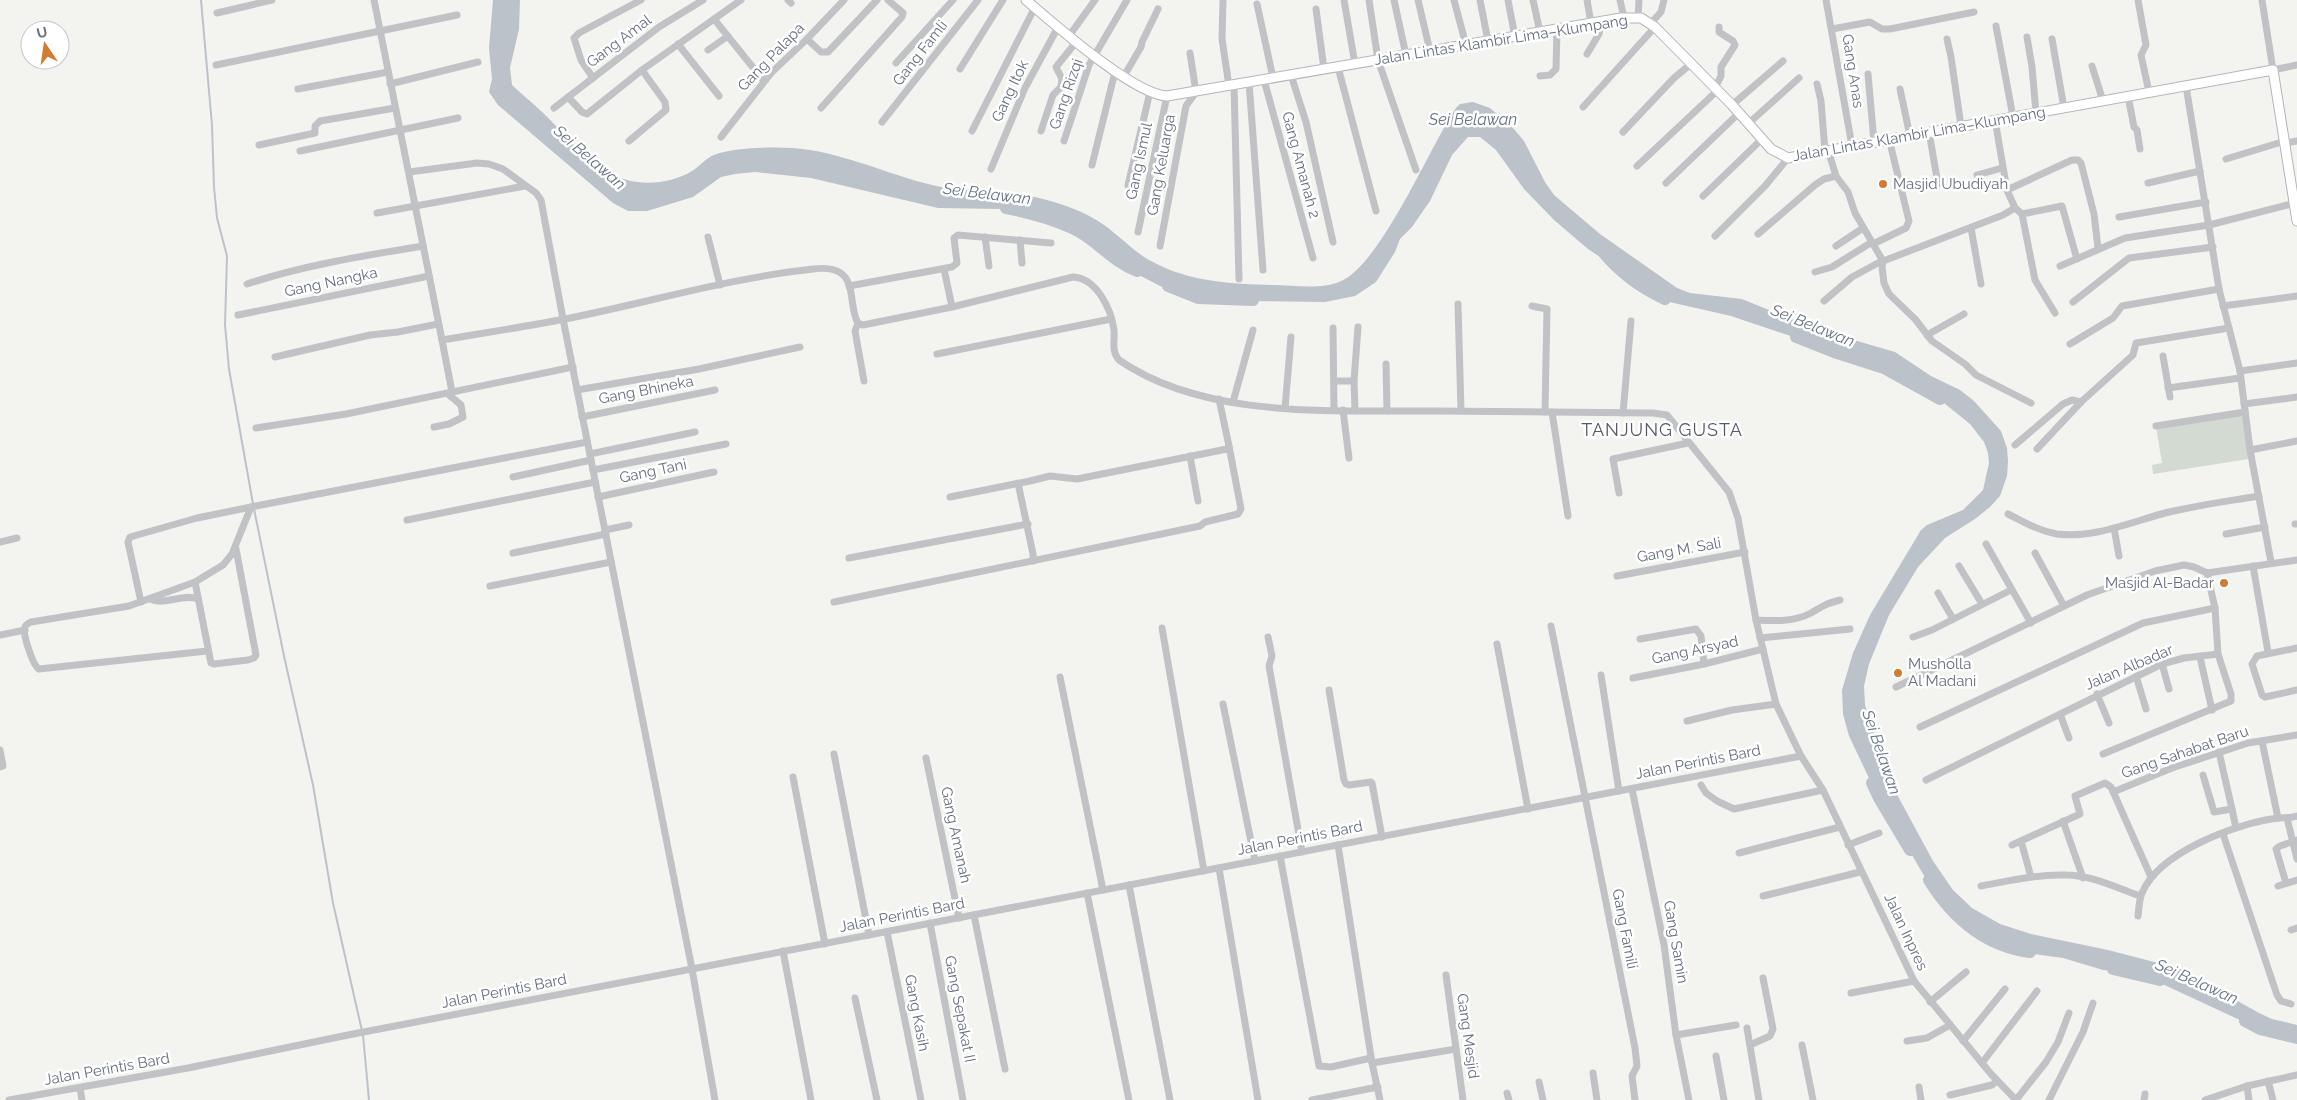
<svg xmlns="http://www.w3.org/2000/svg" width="2297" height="1100" font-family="Raleway,sans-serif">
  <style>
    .green { fill: #d3dad2 }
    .water { fill: #bcc2c9 }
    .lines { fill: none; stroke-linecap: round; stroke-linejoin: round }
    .stream { stroke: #bcc2c9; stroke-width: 2 }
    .river { stroke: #bcc2c9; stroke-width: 12 }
    .major-casing { stroke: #b3b5b9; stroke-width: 11 }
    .minor { stroke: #c0c2c6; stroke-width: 7 }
    .major { stroke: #fff; stroke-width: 9 }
    .poi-dot { fill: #d27c32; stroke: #fff; stroke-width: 2 }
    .labels { text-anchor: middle; stroke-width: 5; stroke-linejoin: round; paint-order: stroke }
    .street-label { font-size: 15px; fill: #666e7f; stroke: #fff }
    .poi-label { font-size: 15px; fill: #666e7f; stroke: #fff; text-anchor: start }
    .water-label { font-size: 16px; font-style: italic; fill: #667483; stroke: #fff }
    .quarter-label { font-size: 18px; letter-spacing: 1px; fill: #535965; stroke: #fff }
  </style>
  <rect width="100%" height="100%" fill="#f3f4f0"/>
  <path class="green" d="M2248,413L2255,458L2153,474L2152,465L2162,463L2156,427Z"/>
  <path class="water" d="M493,0H520L519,29L510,68L512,85C521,94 532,102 541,111C568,136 590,170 627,180C648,186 674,182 692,171C700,166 706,158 714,155C732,147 772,147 792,148C840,151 886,174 932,185C963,193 995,189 1026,195C1055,201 1091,212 1113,232C1127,243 1137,254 1153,262C1190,282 1232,284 1273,285C1293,285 1319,290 1339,282C1380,267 1430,146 1456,108L1460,104L1473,102L1490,108L1514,129L1524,141L1545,182L1554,195L1600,234L1677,288L1690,293L1742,299L1816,329L1895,352L1931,376L1960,390L1974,401L2001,431L2007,448L2008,461L2007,476L2000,496L1990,507L1975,519L1945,538L1918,567L1889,615L1869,664L1864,686L1865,705L1887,776L1933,861L1953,890L1972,908L2000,924L2031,934L2108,950L2181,969L2259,1013L2272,1019L2297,1025V1038L2257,1028L2143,975L2103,970L2063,958L2020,952L1984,936L1966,925L1930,886L1877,795L1849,736L1843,714L1842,690L1853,653L1870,615L1921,530L1927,525L1963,510L1983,490L1989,463L1988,453L1984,442L1970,424L1944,403L1895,373L1853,357L1731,316L1665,301L1588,249L1554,220L1524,189L1496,150L1480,137H1468L1452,155L1430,201L1412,227L1400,239L1395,252L1376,282L1355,296L1325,302L1243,301L1187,294L1168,290L1129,270L1098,242L1049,216L1000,209L938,208L811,178L755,172L735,174L721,177L693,197L647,211H628L613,203L498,105L489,92L492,79L489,48Z"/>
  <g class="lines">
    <g class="stream">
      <path d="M201,0L212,125L214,187L217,218L227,256L225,325L229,369L253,504"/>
      <path d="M254,509L284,656L313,785L333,903L362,1031"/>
      <path d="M363,1035L369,1100"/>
    </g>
    <g class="river">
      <path d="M1006,208C1028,212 1068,223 1086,236C1103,248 1117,263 1137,271"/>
      <path d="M1604,253C1622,274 1640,287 1665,299"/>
      <path d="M1168,286L1198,298L1253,300"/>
      <path d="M1796,337L1834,352L1884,368L1940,399"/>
      <path d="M1872,783L1879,798L1910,850"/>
      <path d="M1929,880C1952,917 1985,946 2030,952"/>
      <path d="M2113,969L2160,980"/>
      <path d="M2245,1021L2260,1029L2297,1038"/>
    </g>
    <g class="major-casing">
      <path id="major" d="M1026,0C1053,23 1134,95 1167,96L1621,18H1641L1655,27L1732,105L1771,149L1788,158L2273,70L2297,221"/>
    </g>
    <g class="minor">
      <path d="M374,0L442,340C483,333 524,327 565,319C647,303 729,278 813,269C821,268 832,268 839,272C856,281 849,309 858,323L863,325L952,307L1073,277C1096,278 1111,308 1114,330C1115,341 1111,351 1119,360C1206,420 1335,410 1436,411C1509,412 1581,412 1653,413L1667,415L1729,492L1738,518L1756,620L1776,704L1801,756L1823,790L1914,981L1991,1074L2016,1100"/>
      <path d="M788,0L791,3"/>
      <path d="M1223,0L1222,39L1229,86"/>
      <path d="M1344,0L1355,64"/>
      <path d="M1369,0L1378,60L1416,170"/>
      <path d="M1394,0L1406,55"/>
      <path d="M1418,0L1430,51"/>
      <path d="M1454,0L1466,45"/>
      <path d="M1480,0L1488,41"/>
      <path d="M1508,0L1515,37"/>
      <path d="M1533,0L1540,32"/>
      <path d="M1587,0L1591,23"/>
      <path d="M1620,0L1624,18"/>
      <path d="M1826,0L1852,146"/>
      <path d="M2138,0L2146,45L2141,55L2149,92"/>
      <path d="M2262,0L2273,70L2297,65"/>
      <path d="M1257,4L1273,78"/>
      <path d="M1316,9L1324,69"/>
      <path d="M217,13L272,0"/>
      <path d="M1638,18L1639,0"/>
      <path d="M714,19L764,81"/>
      <path d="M1651,23L1661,12L1664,0"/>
      <path d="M1996,26L2013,117"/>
      <path d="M1832,29L1870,22L1882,29H1890L1974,12"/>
      <path d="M1069,36L1095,0"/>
      <path d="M2027,37L2032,67L2036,113"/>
      <path d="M807,39L821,52H828L877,0"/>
      <path d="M1947,39L1951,57L1961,126"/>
      <path d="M2052,39L2064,108"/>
      <path d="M678,44L719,96"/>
      <path d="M708,50L728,36"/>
      <path d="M1587,54L1599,34L1602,21"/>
      <path d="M896,63L953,0"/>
      <path d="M216,65L457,15"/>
      <path d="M2092,66L2103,101"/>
      <path d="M1338,67L1376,211"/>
      <path d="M960,69L1003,0"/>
      <path d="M1868,74L1874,142"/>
      <path d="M1291,75L1306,122L1333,242"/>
      <path d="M1124,76L1141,47L1142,42L1158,9"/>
      <path d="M1540,76L1550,75L1556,69L1557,29"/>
      <path d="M593,78L581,60L574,38L579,33L641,0"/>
      <path d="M1264,80L1313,258"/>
      <path d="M1249,82L1263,270"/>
      <path d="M390,84L478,62"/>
      <path d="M1817,84L1821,101L1825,151"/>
      <path d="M1234,85L1239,279"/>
      <path d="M2186,86L2219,289L2240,371L2250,450L2271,562"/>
      <path d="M1715,88L1721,76V67L1735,45L1733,41L1719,32V27"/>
      <path d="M298,89L388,72"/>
      <path d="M1900,89L1910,136"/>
      <path d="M2128,96L2134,127L2137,130L2140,149"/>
      <path d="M568,97L582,112L587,114L642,70L741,0"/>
      <path d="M1732,105L1783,61"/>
      <path d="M1583,107L1655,27"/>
      <path d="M554,108L659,27L703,0"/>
      <path d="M821,108L902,17L903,13L888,0"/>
      <path d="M1995,120L2007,190L2072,160H2078L2081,163L2094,214L2098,248"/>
      <path d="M882,122L978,0"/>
      <path d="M1749,123L1799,78"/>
      <path d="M972,131L1035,7"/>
      <path d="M1041,131L1053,95L1061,87L1062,79L1056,67L1077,41"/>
      <path d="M1623,132L1674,78L1692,63"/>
      <path d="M1929,132L1938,184"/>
      <path d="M721,137L771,73L807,39L844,0"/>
      <path d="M629,141L666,110L665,102L642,70"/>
      <path d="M1064,141L1089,65L1127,0"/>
      <path d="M2286,143L2297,141"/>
      <path d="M259,145L315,133V126L320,121L395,108"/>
      <path d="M1828,150L1836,176L1848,192L1855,213L1873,244L1906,228L1909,221L1889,139"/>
      <path d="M300,151L458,118"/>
      <path d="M2226,159L2285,141"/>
      <path d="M1092,165L1115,72"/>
      <path d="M1637,166L1718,90"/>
      <path d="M991,169L1025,88L1058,27"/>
      <path d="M409,172L477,163L489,164L503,169L536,193L541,200L563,319L692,969L715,1100"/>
      <path d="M1977,175L2002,168"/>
      <path d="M1666,183L1739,113"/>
      <path d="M2148,183L2200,171"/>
      <path d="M1128,185L1150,92"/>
      <path d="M2007,190L2015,208L2022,214L2035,280L2055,313"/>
      <path d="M1703,196L1762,139"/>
      <path d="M377,213L525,186"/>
      <path d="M2022,214L2062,206L2077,259"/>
      <path d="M2119,217L2206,202"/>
      <path d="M1971,228L1981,284"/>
      <path d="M1138,232L1167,96"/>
      <path d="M1758,234L1815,185L1824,179L1836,176"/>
      <path d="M1715,236L1765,186L1788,158"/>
      <path d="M708,237L720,285"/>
      <path d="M985,237L989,266"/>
      <path d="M1020,240L1022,263"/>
      <path d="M1873,244L1883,261L1882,267L1884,283L1889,294L1915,319L1932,341L1965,364L1976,375L2031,403"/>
      <path d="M1160,246L1186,106L1196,92L1190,53"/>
      <path d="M1836,246L1863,228"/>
      <path d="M2060,266L2125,238L2209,225L2295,203"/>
      <path d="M944,269L952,307"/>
      <path d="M1815,272L1832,267L1872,242"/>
      <path d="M247,284C304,265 363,256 423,246"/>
      <path d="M849,286L952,267L957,263L954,238L958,235L1051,243"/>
      <path d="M1824,301L1852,277L1878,263L2003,215L2015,208"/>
      <path d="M2073,302L2129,258L2213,247"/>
      <path d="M1458,304L1461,411"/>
      <path d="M1532,306L1547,309L1545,412"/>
      <path d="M2223,306L2297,296"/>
      <path d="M238,315L429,276"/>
      <path d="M858,323L855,331L864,381"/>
      <path d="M1333,328L1334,410"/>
      <path d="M1927,335L1964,314"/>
      <path d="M442,340L452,392"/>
      <path d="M2070,344L2113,318L2122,306L2219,289"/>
      <path d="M937,354L1111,319"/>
      <path d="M2163,356L2170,397"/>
      <path d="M275,357L370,335L398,332L438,324"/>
      <path d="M1386,364L1387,411"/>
      <path d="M2240,371L2297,363"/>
      <path d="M1335,381H1354"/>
      <path d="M2168,388L2240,378"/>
      <path d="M577,390L699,369L800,347"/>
      <path d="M1233,402L1253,330"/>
      <path d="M2244,404L2297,397"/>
      <path d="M1285,408L1291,337"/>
      <path d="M1343,410L1349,458"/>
      <path d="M1355,411L1354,381L1358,327"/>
      <path d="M1552,412L1568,516"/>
      <path d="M1623,413L1631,321"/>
      <path d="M582,417L715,390"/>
      <path d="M2156,426L2245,412"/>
      <path d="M434,427L449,424L463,417L461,405L448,394"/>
      <path d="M256,428L346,414L573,367"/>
      <path d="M2015,445L2063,404L2072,400L2081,402"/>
      <path d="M2037,449L2081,402L2133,355L2136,343L2229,328"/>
      <path d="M2250,450L2297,441"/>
      <path d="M590,454L695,432"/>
      <path d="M1190,456L1198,501"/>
      <path d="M593,470L726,444"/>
      <path d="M513,477L591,460"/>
      <path d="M1018,483L1033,554V561"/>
      <path d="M1619,493L1613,459L1688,443"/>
      <path d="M598,497L714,472"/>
      <path d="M950,497L1030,481L1050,476L1077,479L1227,449L1229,446L1219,399"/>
      <path d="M2008,514C2024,522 2039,531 2057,534C2095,539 2133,521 2169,512C2199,505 2229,501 2259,496"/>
      <path d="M407,520L595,482"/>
      <path d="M2295,524H2297"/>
      <path d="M2114,528L2119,556"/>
      <path d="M605,530L629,525"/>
      <path d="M2226,534L2265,527"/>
      <path d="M0,542L17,538"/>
      <path d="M1986,544L2031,623"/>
      <path d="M236,549L256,655L254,658L248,660L214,664L211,663L195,582L223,565L232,554L251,507L587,442"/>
      <path d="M513,553L606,534"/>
      <path d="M2035,553L2064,606"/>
      <path d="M849,558L1028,524"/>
      <path d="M1959,566L1982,604"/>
      <path d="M2253,566L2268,652"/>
      <path d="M2207,573L2297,560"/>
      <path d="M1617,576L1745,552"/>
      <path d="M195,582L129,606L31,622C29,623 26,624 25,627C22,633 33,666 39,669L207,651"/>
      <path d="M490,586L611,562"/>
      <path d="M1938,593L1953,619"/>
      <path d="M150,599C165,606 182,593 198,599"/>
      <path d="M141,602L128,542L130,537L197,518L251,507"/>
      <path d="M834,602L1200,526L1205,522L1238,514L1241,509L1229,446"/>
      <path d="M1756,620C1775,621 1794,622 1811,613C1823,606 1825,604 1840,600"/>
      <path d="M1551,626L1635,1048L1637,1066L1632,1076L1635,1100"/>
      <path d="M1162,628L1204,871"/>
      <path d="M0,635L25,630"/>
      <path d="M1268,637L1272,656L1269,666L1302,852"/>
      <path d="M1913,637L1932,630L2011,590"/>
      <path d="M1760,638L1850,629"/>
      <path d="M1640,639L1696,629L1701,636L1704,664"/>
      <path d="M1497,644L1528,809"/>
      <path d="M2297,648L2257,656L2252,664L2262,695L2265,697L2297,690"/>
      <path d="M2200,657L2212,710"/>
      <path d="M2162,664L2169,689"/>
      <path d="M1601,675L1619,791"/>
      <path d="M2136,676L2146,709"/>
      <path d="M1060,677L1103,890"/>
      <path d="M1633,678L1704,664L1763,649"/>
      <path d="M1896,687L2087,595L2155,571L2184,565L2194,567L2207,573"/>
      <path d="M1329,690L1344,780L1346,784L1349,785L1371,782L1372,783L1382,837"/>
      <path d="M2097,694L2109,723"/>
      <path d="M1223,704L1255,861"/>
      <path d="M2060,714L2069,738"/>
      <path d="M1687,721L1732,710L1776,704"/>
      <path d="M1920,727L2143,623L2215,608"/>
      <path d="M2262,741L2278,818"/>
      <path d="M0,750L3,766L0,767"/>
      <path d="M834,754L869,935"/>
      <path d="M2103,754L2231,701V694L2218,654L2215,608L2207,573"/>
      <path d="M926,758L959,918"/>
      <path d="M2203,775L2214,812L2232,809L2219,752"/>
      <path d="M793,777L825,944"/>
      <path d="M1926,780L2162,664L2184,658L2218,654"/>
      <path d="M1701,785L1706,793L1717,801L1734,809L1823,790"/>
      <path d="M1632,789L1664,945L1676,1035L1689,1100"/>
      <path d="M2113,792L2172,768L2248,743L2297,735"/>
      <path d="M2232,809L2236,828"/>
      <path d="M2287,818L2297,859"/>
      <path d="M2063,821L2083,878"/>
      <path d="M2223,834L2277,995L2281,1001L2291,1004"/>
      <path d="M2021,841L2031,877"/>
      <path d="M1338,845L1372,1063L1380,1100"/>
      <path d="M1848,845L1879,833"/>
      <path d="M2012,845L2080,814L2075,796L2105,783L2111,787L2151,877"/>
      <path d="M1739,853L1840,827"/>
      <path d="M1280,856L1319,1066L1331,1067L1371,1058"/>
      <path d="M1219,868L1258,1100"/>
      <path d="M2286,883L2276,849L2280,846L2297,840"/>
      <path d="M1129,885L1170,1100"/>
      <path d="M1981,886C2009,881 2037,874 2066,875C2091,875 2117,888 2140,896"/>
      <path d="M2278,886L2297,880"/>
      <path d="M1087,893L1129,1100"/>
      <path d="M1763,896L1860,872"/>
      <path d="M974,915L1005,1069"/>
      <path d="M2138,916C2139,908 2139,900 2142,893C2159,852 2237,823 2278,818C2285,818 2290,818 2297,816"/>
      <path d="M930,923L963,1100"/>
      <path d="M2291,930L2297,928"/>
      <path d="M887,932L921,1100"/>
      <path d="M783,951L811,1100"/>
      <path d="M1446,975L1463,1100"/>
      <path d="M1851,993L1914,981"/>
      <path d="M855,998L877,1100"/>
      <path d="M1930,1002L1966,972"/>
      <path d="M1747,1028L1759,1100"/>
      <path d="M1676,1035L1736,1025"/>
      <path d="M1907,1041L1927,1038L1950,1025"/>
      <path d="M1963,1041L2005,989"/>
      <path d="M1750,1045L1770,1036L1773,1029L1763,978"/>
      <path d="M1802,1045L1813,1100"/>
      <path d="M1716,1056L1724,1100"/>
      <path d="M1372,1063L1456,1049"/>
      <path d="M1982,1063L2037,991"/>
      <path d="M1593,1073L1597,1100"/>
      <path d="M2268,1081L2273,1100"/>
      <path d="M1539,1082L1543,1100"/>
      <path d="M2247,1086L2249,1100"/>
      <path d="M1919,1087L1921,1100"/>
      <path d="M80,1088L82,1100"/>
      <path d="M1507,1093L1509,1100"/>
      <path d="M1950,1095L1992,1085L1997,1081"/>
      <path d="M9,1100L188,1068L348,1035L1801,756"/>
      <path d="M1312,1100L1378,1087"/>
      <path d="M2016,1100L2046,1062L2058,1042L2069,1013"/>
      <path d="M2049,1100L2083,1032L2093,1003"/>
      <path d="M2144,1100L2145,1094"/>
      <path d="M2205,1100L2247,1086L2297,1075"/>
    </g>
    <use href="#major" class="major"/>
  </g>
  <g class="poi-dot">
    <circle cx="1883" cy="184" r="5"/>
    <circle cx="2224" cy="583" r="5"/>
    <circle cx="1898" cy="673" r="5"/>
  </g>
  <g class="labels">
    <g class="street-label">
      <text transform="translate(1501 40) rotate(-9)" y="5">Jalan Lintas Klambir Lima–Klumpang</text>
      <text transform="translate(619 41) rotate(-37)" y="5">Gang Amal</text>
      <text transform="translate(920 53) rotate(-52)" y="5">Gang Famli</text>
      <text transform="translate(771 57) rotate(-46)" y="5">Gang Palapa</text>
      <text transform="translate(1853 71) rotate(81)" y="5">Gang Anas</text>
      <text transform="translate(1010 91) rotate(-65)" y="5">Gang Itok</text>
      <text transform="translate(1066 94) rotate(-71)" y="5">Gang Rizqi</text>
      <text transform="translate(1919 134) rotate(-10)" y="5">Jalan Lintas Klambir Lima–Klumpang</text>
      <text transform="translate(1139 161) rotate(-78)" y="5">Gang Ismul</text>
      <text transform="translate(1161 165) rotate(-80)" y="5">Gang Keluarga</text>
      <text transform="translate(1301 165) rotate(75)" y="5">Gang Amanah 2</text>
      <text transform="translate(331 282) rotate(-12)" y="5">Gang Nangka</text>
      <text transform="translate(646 390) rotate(-11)" y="5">Gang Bhineka</text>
      <text transform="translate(653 471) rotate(-12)" y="5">Gang Tani</text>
      <text transform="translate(1679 550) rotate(-10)" y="5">Gang M. Sali</text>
      <text transform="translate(1695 650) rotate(-12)" y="5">Gang Arsyad</text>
      <text transform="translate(2129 667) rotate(-23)" y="5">Jalan Albadar</text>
      <text transform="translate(2185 752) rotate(-19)" y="5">Gang Sahabat Baru</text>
      <text transform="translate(1698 762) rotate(-11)" y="5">Jalan Perintis Bard</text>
      <text transform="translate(956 835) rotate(78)" y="5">Gang Amanah</text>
      <text transform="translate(1300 838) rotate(-11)" y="5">Jalan Perintis Bard</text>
      <text transform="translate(902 915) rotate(-11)" y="5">Jalan Perintis Bard</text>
      <text transform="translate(1625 929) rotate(79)" y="5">Gang Famili</text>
      <text transform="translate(1906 932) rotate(65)" y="5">Jalan Inpres</text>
      <text transform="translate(1676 942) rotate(80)" y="5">Gang Samin</text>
      <text transform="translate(504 991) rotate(-11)" y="5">Jalan Perintis Bard</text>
      <text transform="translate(960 1009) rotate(79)" y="5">Gang Sepakat II</text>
      <text transform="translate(917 1013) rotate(79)" y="5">Gang Kasih</text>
      <text transform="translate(1468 1036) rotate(82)" y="5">Gang Mesjid</text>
      <text transform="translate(107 1069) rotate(-10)" y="5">Jalan Perintis Bard</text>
    </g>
    <g class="poi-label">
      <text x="1893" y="189">Masjid Ubudiyah</text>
      <text x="2214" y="588" text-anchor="end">Masjid Al-Badar</text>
      <text x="1908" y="669">Musholla<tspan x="1908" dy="17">Al Madani</tspan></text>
    </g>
    <g class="water-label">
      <text x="1473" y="125">Sei Belawan</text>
      <text transform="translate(590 157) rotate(41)" y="6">Sei Belawan</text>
      <text transform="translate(987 193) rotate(7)" y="6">Sei Belawan</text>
      <text transform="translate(1813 325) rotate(22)" y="6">Sei Belawan</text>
      <text transform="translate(1882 752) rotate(71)" y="6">Sei Belawan</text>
      <text transform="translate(2197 981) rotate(24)" y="6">Sei Belawan</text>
    </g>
    <g class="quarter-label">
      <text x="1662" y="436">TANJUNG GUSTA</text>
    </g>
  </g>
  <g transform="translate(45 45) rotate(347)"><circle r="24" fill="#ffffff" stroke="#c2c5cc"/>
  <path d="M0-4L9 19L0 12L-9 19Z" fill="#d27c32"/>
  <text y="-8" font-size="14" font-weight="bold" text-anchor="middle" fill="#666e7f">U</text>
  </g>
</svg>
